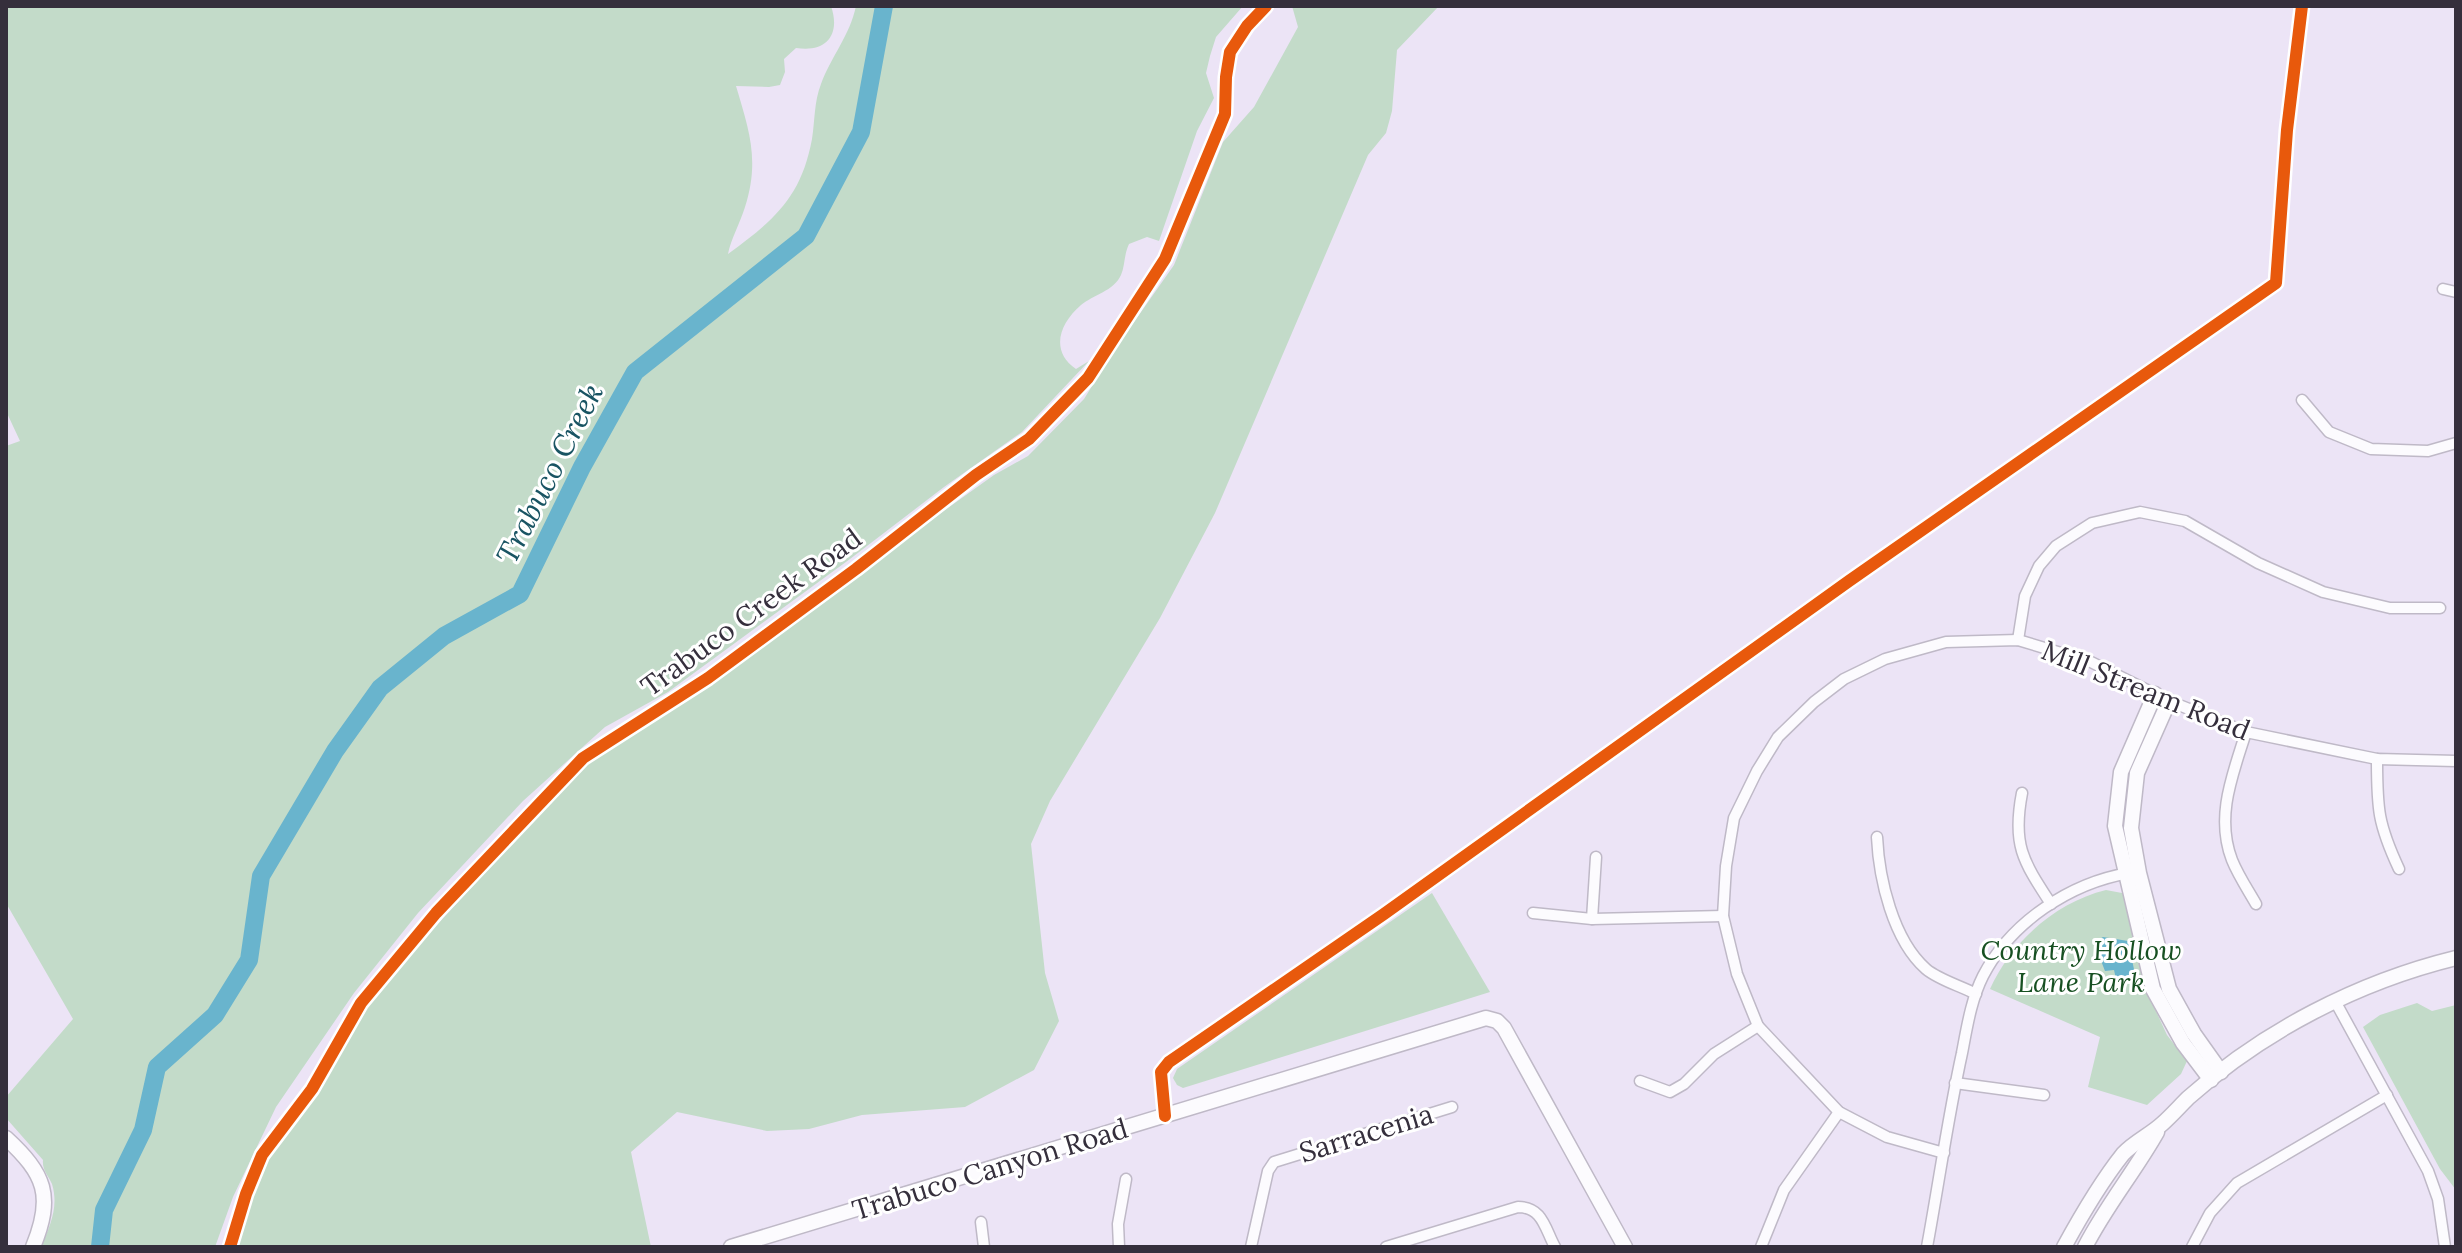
<svg xmlns="http://www.w3.org/2000/svg" width="2462" height="1253" font-family="Lora,serif">
  <style>
    .green { fill: #c3dbc9 }
    .water { fill: #69b4cd }
    .lines { fill: none; stroke-linecap: round; stroke-linejoin: round }
    .river { stroke: #69b4cd; stroke-width: 18 }
    .minor-casing { stroke: #bfb9c7; stroke-width: 13 }
    .tertiary-casing { stroke: #bfb9c7; stroke-width: 17 }
    .secondary-casing { stroke: #bfb9c7; stroke-width: 17 }
    .minor { stroke: #fcfbfe; stroke-width: 10 }
    .tertiary { stroke: #fcfbfe; stroke-width: 14 }
    .secondary { stroke: #fcfbfe; stroke-width: 14 }
    .cycleway-casing { stroke: #fff; stroke-width: 17 }
    .cycleway { stroke: #e8590c; stroke-width: 12 }
    .labels { text-anchor: middle; stroke-width: 6; stroke-linejoin: round; paint-order: stroke }
    .street-label { font-size: 28px; fill: #352f3c; stroke: #fff }
    .park-label { font-size: 28px; font-style: italic; fill: #175022; stroke: #fff }
    .water-label { font-size: 30px; font-style: italic; fill: #195463; stroke: #fff }
  </style>
  <rect width="100%" height="100%" fill="#ece4f6"/>
  <g class="green">
    <path d="M6,6H831C841,35 826,53 796,48L784,59L785,72L780,85L769,87L736,86C749,130 760,160 745,207C740,223 731,239 728,254C774,220 801,198 812,139C815,120 814,102 821,84C831,57 850,35 856,6H1243L1216,37L1210,56L1206,73L1214,98L1197,131L1159,241L1147,237L1129,244C1124,254 1125,266 1121,275C1114,291 1093,295 1081,305C1059,324 1050,351 1076,369L1089,361L1022,432L944,487L850,559L668,692L605,727L523,801L418,913L354,993L276,1107L233,1197L215,1247H41C50,1226 59,1207 52,1184C48,1175 42,1170 43,1160L6,1118V1097L73,1019L6,903V446L20,441L6,411Z"/>
    <path d="M1292,6H1439L1397,50L1392,111L1386,133L1368,155L1215,513L1160,618L1050,801L1031,844L1045,973L1059,1021L1034,1070L965,1107L862,1115L809,1129L767,1131L677,1112L631,1152L651,1247H236L264,1162L385,981L592,757L738,665L945,510L994,475L1028,456L1084,399L1115,349L1174,265L1223,142L1254,107L1298,27Z"/>
    <path d="M2106,890L2122,893L2126,900L2132,932L2149,996L2167,1035L2187,1061L2181,1074L2147,1105L2088,1087L2100,1037L1990,989C2011,942 2056,902 2106,890Z"/>
    <path d="M1432,893L1490,992L1183,1088L1177,1085L1173,1078L1177,1069Z"/>
    <path d="M2417,1003L2432,1011L2456,1005V1190L2440,1169L2363,1027L2380,1015Z"/>
  </g>
  <path class="water" d="M2103,937L2128,941L2135,974L2116,979L2114,970L2105,971L2096,948L2098,940Z"/>
  <g class="lines">
    <path class="river" d="M100,1247L104,1210L143,1130L157,1067L215,1015L249,960L261,876L335,751L380,688L444,636L520,594L582,467L635,372L806,236L861,132L884,6"/>
    <g class="minor-casing">
      <g id="minor">
        <path d="M2443,289L2456,292"/>
        <path d="M2302,400L2329,432L2371,449L2428,451L2456,443"/>
        <path d="M2018,640L2025,596L2039,566L2056,546L2092,523L2140,512L2185,521L2258,563L2323,592L2390,608H2440"/>
        <path d="M2246,732C2233,774 2215,816 2232,860C2238,875 2248,890 2256,904"/>
        <path d="M2377,759C2377,809 2378,824 2399,869"/>
        <path d="M2022,793C2012,845 2023,861 2051,904"/>
        <path d="M1877,837C1879,879 1893,940 1926,969C1939,980 1961,986 1976,994"/>
        <path d="M1533,913L1592,919L1723,916"/>
        <path d="M1592,919L1596,857"/>
        <path d="M2335,1001L2428,1171L2438,1199L2445,1247"/>
        <path d="M1640,1081L1670,1092L1684,1084L1714,1054L1758,1026"/>
        <path d="M1955,1083L2044,1095"/>
        <path d="M1165,1116L1161,1072L1169,1062L1384,914L1849,581L2276,283L2287,130L2302,6"/>
        <path d="M1944,1153L1887,1137L1839,1112L1758,1026L1737,974L1723,916L1726,866L1734,818L1757,771L1778,737L1814,702L1844,679L1885,659L1946,642L2018,640L2091,662L2169,701L2246,732L2377,759L2456,761"/>
        <path d="M981,1222L984,1247"/>
        <path d="M230,1247L246,1194L262,1155L312,1089L361,1003L436,913L583,758L708,678L856,569L976,475L1029,439L1088,378L1165,259L1225,114L1226,77L1230,52L1247,26L1266,6"/>
        <path d="M1119,1247L1118,1224L1126,1179"/>
        <path d="M1251,1247L1268,1171L1274,1162L1452,1107"/>
        <path d="M1386,1247L1518,1207C1543,1207 1545,1229 1555,1247"/>
        <path d="M1761,1247L1784,1190L1839,1112"/>
        <path d="M1927,1247C1939,1182 1948,1117 1962,1053C1967,1027 1971,1000 1983,976C2011,922 2070,883 2129,873"/>
        <path d="M2192,1247L2210,1213L2237,1183L2387,1095"/>
      </g>
    </g>
    <g class="tertiary-casing">
      <g id="tertiary">
        <path d="M2155,694L2121,772L2115,826L2153,989L2183,1043L2211,1080"/>
        <path d="M2169,701L2137,773L2131,828L2139,873L2169,989L2194,1034L2221,1072"/>
        <path d="M6,1138C45,1174 54,1196 33,1247"/>
        <path d="M2064,1247C2082,1214 2100,1183 2123,1154C2134,1142 2150,1135 2162,1124C2171,1116 2179,1107 2188,1098C2263,1031 2358,982 2456,958"/>
        <path d="M2085,1247C2106,1206 2135,1171 2157,1132"/>
      </g>
    </g>
    <g class="secondary-casing">
      <path id="secondary" d="M731,1247L1486,1018L1497,1021L1504,1028L1625,1247"/>
    </g>
    <use href="#minor" class="minor"/>
    <use href="#tertiary" class="tertiary"/>
    <use href="#secondary" class="secondary"/>
    <g class="cycleway-casing">
      <g id="cycleway">
        <path d="M1165,1116L1161,1072L1169,1062L1384,914L1849,581L2276,283L2287,130L2302,6"/>
        <path d="M230,1247L246,1194L262,1155L312,1089L361,1003L436,913L583,758L708,678L856,569L976,475L1029,439L1088,378L1165,259L1225,114L1226,77L1230,52L1247,26L1266,6"/>
      </g>
    </g>
    <use href="#cycleway" class="cycleway"/>
  </g>
  <g class="labels">
    <g class="street-label">
      <text transform="translate(751 612) rotate(-36)" y="10">Trabuco Creek Road</text>
      <text transform="translate(2146 690) rotate(22)" y="10">Mill Stream Road</text>
      <text transform="translate(1366 1133) rotate(-17)" y="10">Sarracenia</text>
      <text transform="translate(990 1169) rotate(-17)" y="10">Trabuco Canyon Road</text>
    </g>
    <g class="park-label">
      <text x="2081" y="960">Country Hollow<tspan x="2081" dy="32">Lane Park</tspan></text>
    </g>
    <g class="water-label">
      <text transform="translate(550 474) rotate(-63)" y="10">Trabuco Creek</text>
    </g>
  </g>
  <rect width="2462" height="1253" fill="none" stroke="#352f3c" stroke-width="16"/>
</svg>
